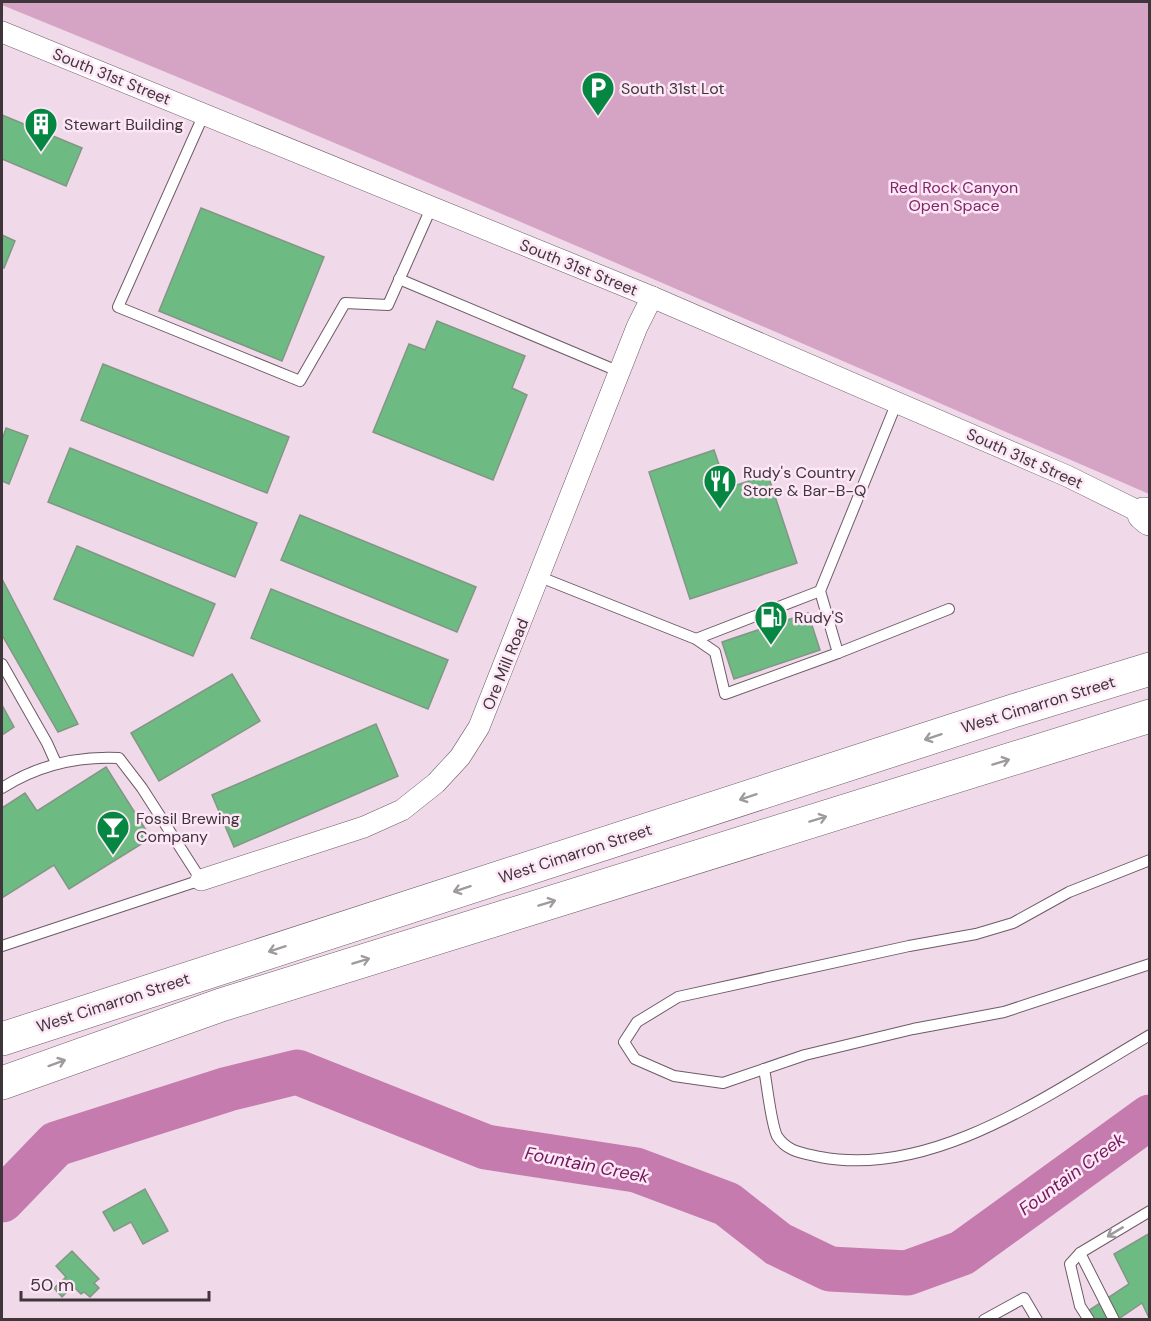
<svg xmlns="http://www.w3.org/2000/svg" width="1151" height="1321" font-family="'DM Sans',sans-serif">
  <style>
    .green { fill: #d5a4c4 }
    .lines { fill: none; stroke-linecap: round; stroke-linejoin: round }
    .river { stroke: #c57bae; stroke-width: 45 }
    .building { fill: #6dbb82; stroke: #829686; stroke-width: 1.5 }
    .lane-casing { stroke: #6e5b67; stroke-width: 12 }
    .street-casing { stroke: #6e5b67; stroke-width: 22 }
    .highway-casing { stroke: #6e5b67; stroke-width: 34 }
    .lane { stroke: #fff; stroke-width: 10 }
    .street { stroke: #fff; stroke-width: 21 }
    .highway { stroke: #fff; stroke-width: 33 }
    .oneway { stroke: #9f9a9e }
    .labels { text-anchor: middle; stroke-width: 5; stroke-linejoin: round; paint-order: stroke }
    .street-label { font-size: 16px; fill: #3f363c; stroke: #fde6f5 }
    .poi-label { font-size: 16px; fill: #3f363c; stroke: #fde6f5; text-anchor: start }
    .park-label { font-size: 16px; fill: #7e2668; stroke: #fde6f5 }
    .water-label { font-size: 18px; font-style: italic; fill: #71185c; stroke: #fde6f5 }
  </style>
  <rect width="100%" height="100%" fill="#f0d9e8"/>
  <path class="green" d="M2,2H1149V494C768,329 387,161 2,5Z"/>
  <g class="lines">
    <path class="river" d="M2,1200L56,1144L228,1089L297,1072L486,1147L636,1170L727,1204L778,1244L830,1269L907,1273L962,1253L1150,1117"/>
  </g>
  <g class="building">
    <path d="M2,115L82,148L66,186L2,159Z"/>
    <path d="M201,208L324,257L282,361L159,311Z"/>
    <path d="M2,235L15,241L4,268L2,267Z"/>
    <path d="M437,321L525,356L512,388L527,395L493,480L373,432L409,344L425,350Z"/>
    <path d="M103,364L289,437L267,493L81,420Z"/>
    <path d="M6,428L28,436L9,484L2,481V440Z"/>
    <path d="M70,448L257,523L235,577L48,502Z"/>
    <path d="M714,450L727,488L768,475L797,563L690,599L649,472Z"/>
    <path d="M300,515L476,587L457,632L281,560Z"/>
    <path d="M77,546L215,604L193,656L54,599Z"/>
    <path d="M2,579L78,724L58,732L2,635Z"/>
    <path d="M271,589L448,660L428,709L251,638Z"/>
    <path d="M808,613L820,650L734,679L722,642Z"/>
    <path d="M232,674L260,721L159,781L131,733Z"/>
    <path d="M2,705L14,727L2,735Z"/>
    <path d="M376,724L398,776L234,847L212,795Z"/>
    <path d="M106,767L151,838L69,889L54,865L2,898V808L25,793L37,811Z"/>
    <path d="M145,1189L168,1231L143,1244L131,1222L114,1231L103,1212Z"/>
    <path d="M1150,1233V1320L1142,1303L1117,1320H1090L1085,1313L1129,1284L1114,1254Z"/>
    <path d="M72,1251L99,1279L94,1283L99,1288L90,1297L84,1292L81,1294L73,1286L62,1297L54,1288L66,1277L56,1266Z"/>
  </g>
  <g class="lines">
    <g class="lane-casing">
      <g id="lane">
        <path d="M204,114L118,307L300,381L345,303L388,305L432,206"/>
        <path d="M399,279L620,372"/>
        <path d="M540,577L696,639L715,652L725,694L838,653L820,591L897,402"/>
        <path d="M696,639L820,591"/>
        <path d="M838,653L949,609"/>
        <path d="M2,664L47,743L56,763"/>
        <path d="M2,788C38,765 76,756 119,758L142,788L201,880L2,946"/>
        <path d="M1150,860L1069,892L1013,923L976,934L909,946L678,997L637,1022L624,1042L635,1059L674,1076L723,1083L805,1055L913,1029L1004,1012L1150,964"/>
        <path d="M764,1069C767,1084 771,1124 777,1136C787,1152 803,1153 820,1157C935,1179 1055,1090 1150,1035"/>
        <path d="M1080,1253L1114,1320"/>
        <path d="M984,1320L1024,1298L1037,1320"/>
        <path d="M1089,1320L1080,1306L1070,1264L1080,1253L1150,1211"/>
      </g>
    </g>
    <g class="street-casing">
      <g id="street">
        <path d="M2,32L652,297L1067,476L1150,517"/>
        <path d="M201,880L364,827L402,810L436,783L460,757L479,727L637,327L652,297"/>
      </g>
    </g>
    <g class="highway-casing">
      <g id="highway">
        <path d="M1144,514L1150,519"/>
        <path d="M2,1039L1016,710L1150,669"/>
        <path d="M2,1083L221,1005L1150,716"/>
      </g>
    </g>
    <use href="#lane" class="lane"/>
    <use href="#street" class="street"/>
    <use href="#highway" class="highway"/>
  </g>
  <defs><path id="oneway-shaft" d="M-6 0H5M1.5-3L5.5 0L1.5 3" fill="none" stroke-width="1.6" stroke-linecap="round" stroke-linejoin="round" transform="scale(1.5)"/></defs>
  <g class="oneway">
    <use href="#oneway-shaft" transform="translate(933 737) rotate(162)"/>
    <use href="#oneway-shaft" transform="translate(1001 762) rotate(-17)"/>
    <use href="#oneway-shaft" transform="translate(748 797) rotate(162)"/>
    <use href="#oneway-shaft" transform="translate(818 819) rotate(-17)"/>
    <use href="#oneway-shaft" transform="translate(462 889) rotate(162)"/>
    <use href="#oneway-shaft" transform="translate(547 903) rotate(-17)"/>
    <use href="#oneway-shaft" transform="translate(277 949) rotate(162)"/>
    <use href="#oneway-shaft" transform="translate(361 961) rotate(-17)"/>
    <use href="#oneway-shaft" transform="translate(57 1063) rotate(-20)"/>
    <use href="#oneway-shaft" transform="translate(1115 1232) rotate(149)"/>
  </g>
  <defs>
    <g id="parking-pin" transform="scale(1.725)"><path d="M0 17L-7.5 6A9.5 9.5 0 1 1 7.5 6Z" fill="#058742" stroke="#fde6f5"/><path d="M-3.5-5.5H1a3.5 3.5 0 0 1 0 7H-1V5.5H-3.5ZM-1-3.4V-.6H.8a1.4 1.4 0 0 0 0-2.8Z" fill="#fff"/></g>
    <g id="building-pin" transform="scale(1.725)"><path d="M0 17L-7.5 6A9.5 9.5 0 1 1 7.5 6Z" fill="#058742" stroke="#fde6f5"/><path d="M-4-6H4V6H1V3H-1V6H-4ZM-2.5-4.3h1.7v1.8h-1.7ZM.8-4.3h1.7v1.8H.8ZM-2.5-1h1.7V.8h-1.7ZM.8-1h1.7V.8H.8Z" fill="#fff"/></g>
    <g id="restaurant-pin" transform="scale(1.725)"><path d="M0 17L-7.5 6A9.5 9.5 0 1 1 7.5 6Z" fill="#058742" stroke="#fde6f5"/><path d="M-5-6h1v4h1v-4h1v4h1v-4h1v5L-1.5 .5V6h-2V.5L-5-1ZM5-6V6H3V1.5H1.5Q1.5-4 5-6Z" fill="#fff"/></g>
    <g id="fuel-pin" transform="scale(1.725)"><path d="M0 17L-7.5 6A9.5 9.5 0 1 1 7.5 6Z" fill="#058742" stroke="#fde6f5"/><path d="M-5.5-6h7V0h2V4h1.3V-2.5L3-4.5l.8-.8L6-3V5H2.5V1h-1V6h-7ZM-4.2-4.7v3.2H.2V-4.7Z" fill="#fff"/></g>
    <g id="bar-pin" transform="scale(1.725)"><path d="M0 17L-7.5 6A9.5 9.5 0 1 1 7.5 6Z" fill="#058742" stroke="#fde6f5"/><path d="M-6-5H6L.8 .8V4.5H3.5V6h-7V4.5H-.8V.8Z" fill="#fff"/></g>
  </defs>
  <g fill-rule="evenodd">
    <use href="#parking-pin" x="598" y="88"/>
    <use href="#building-pin" x="41" y="124"/>
    <use href="#restaurant-pin" x="720" y="481"/>
    <use href="#fuel-pin" x="771" y="617"/>
    <use href="#bar-pin" x="113" y="827"/>
  </g>
  <g class="labels">
    <g class="street-label">
      <text transform="translate(112 76) rotate(22)" y="6">South 31st Street</text>
      <text transform="translate(579 267) rotate(22)" y="6">South 31st Street</text>
      <text transform="translate(1025 458) rotate(24)" y="6">South 31st Street</text>
      <text transform="translate(505 664) rotate(-68)" y="6">Ore Mill Road</text>
      <text transform="translate(1038 704) rotate(-17)" y="6">West Cimarron Street</text>
      <text transform="translate(575 853) rotate(-18)" y="6">West Cimarron Street</text>
      <text transform="translate(113 1002) rotate(-18)" y="6">West Cimarron Street</text>
    </g>
    <g class="poi-label">
      <text x="621" y="94">South 31st Lot</text>
      <text x="64" y="130">Stewart Building</text>
      <text x="743" y="478">Rudy's Country<tspan x="743" dy="18">Store &amp; Bar-B-Q</tspan></text>
      <text x="794" y="623">Rudy'S</text>
      <text x="136" y="824">Fossil Brewing<tspan x="136" dy="18">Company</tspan></text>
    </g>
    <g class="park-label">
      <text x="954" y="193">Red Rock Canyon<tspan x="954" dy="18">Open Space</tspan></text>
    </g>
    <g class="water-label">
      <text transform="translate(587 1165) rotate(11)" y="6">Fountain Creek</text>
      <text transform="translate(1072 1174) rotate(-36)" y="6">Fountain Creek</text>
    </g>
  </g>
  <rect width="1151" height="1321" fill="none" stroke="#3f363c" stroke-width="6"/>
  <path d="M21 1291v9h188v-9" fill="none" stroke="#3f363c" stroke-width="3"/>
  <text x="30" y="1291" font-size="18" fill="#3f363c" stroke="#fde6f5" stroke-width="4.5" paint-order="stroke">50 m</text>
</svg>
